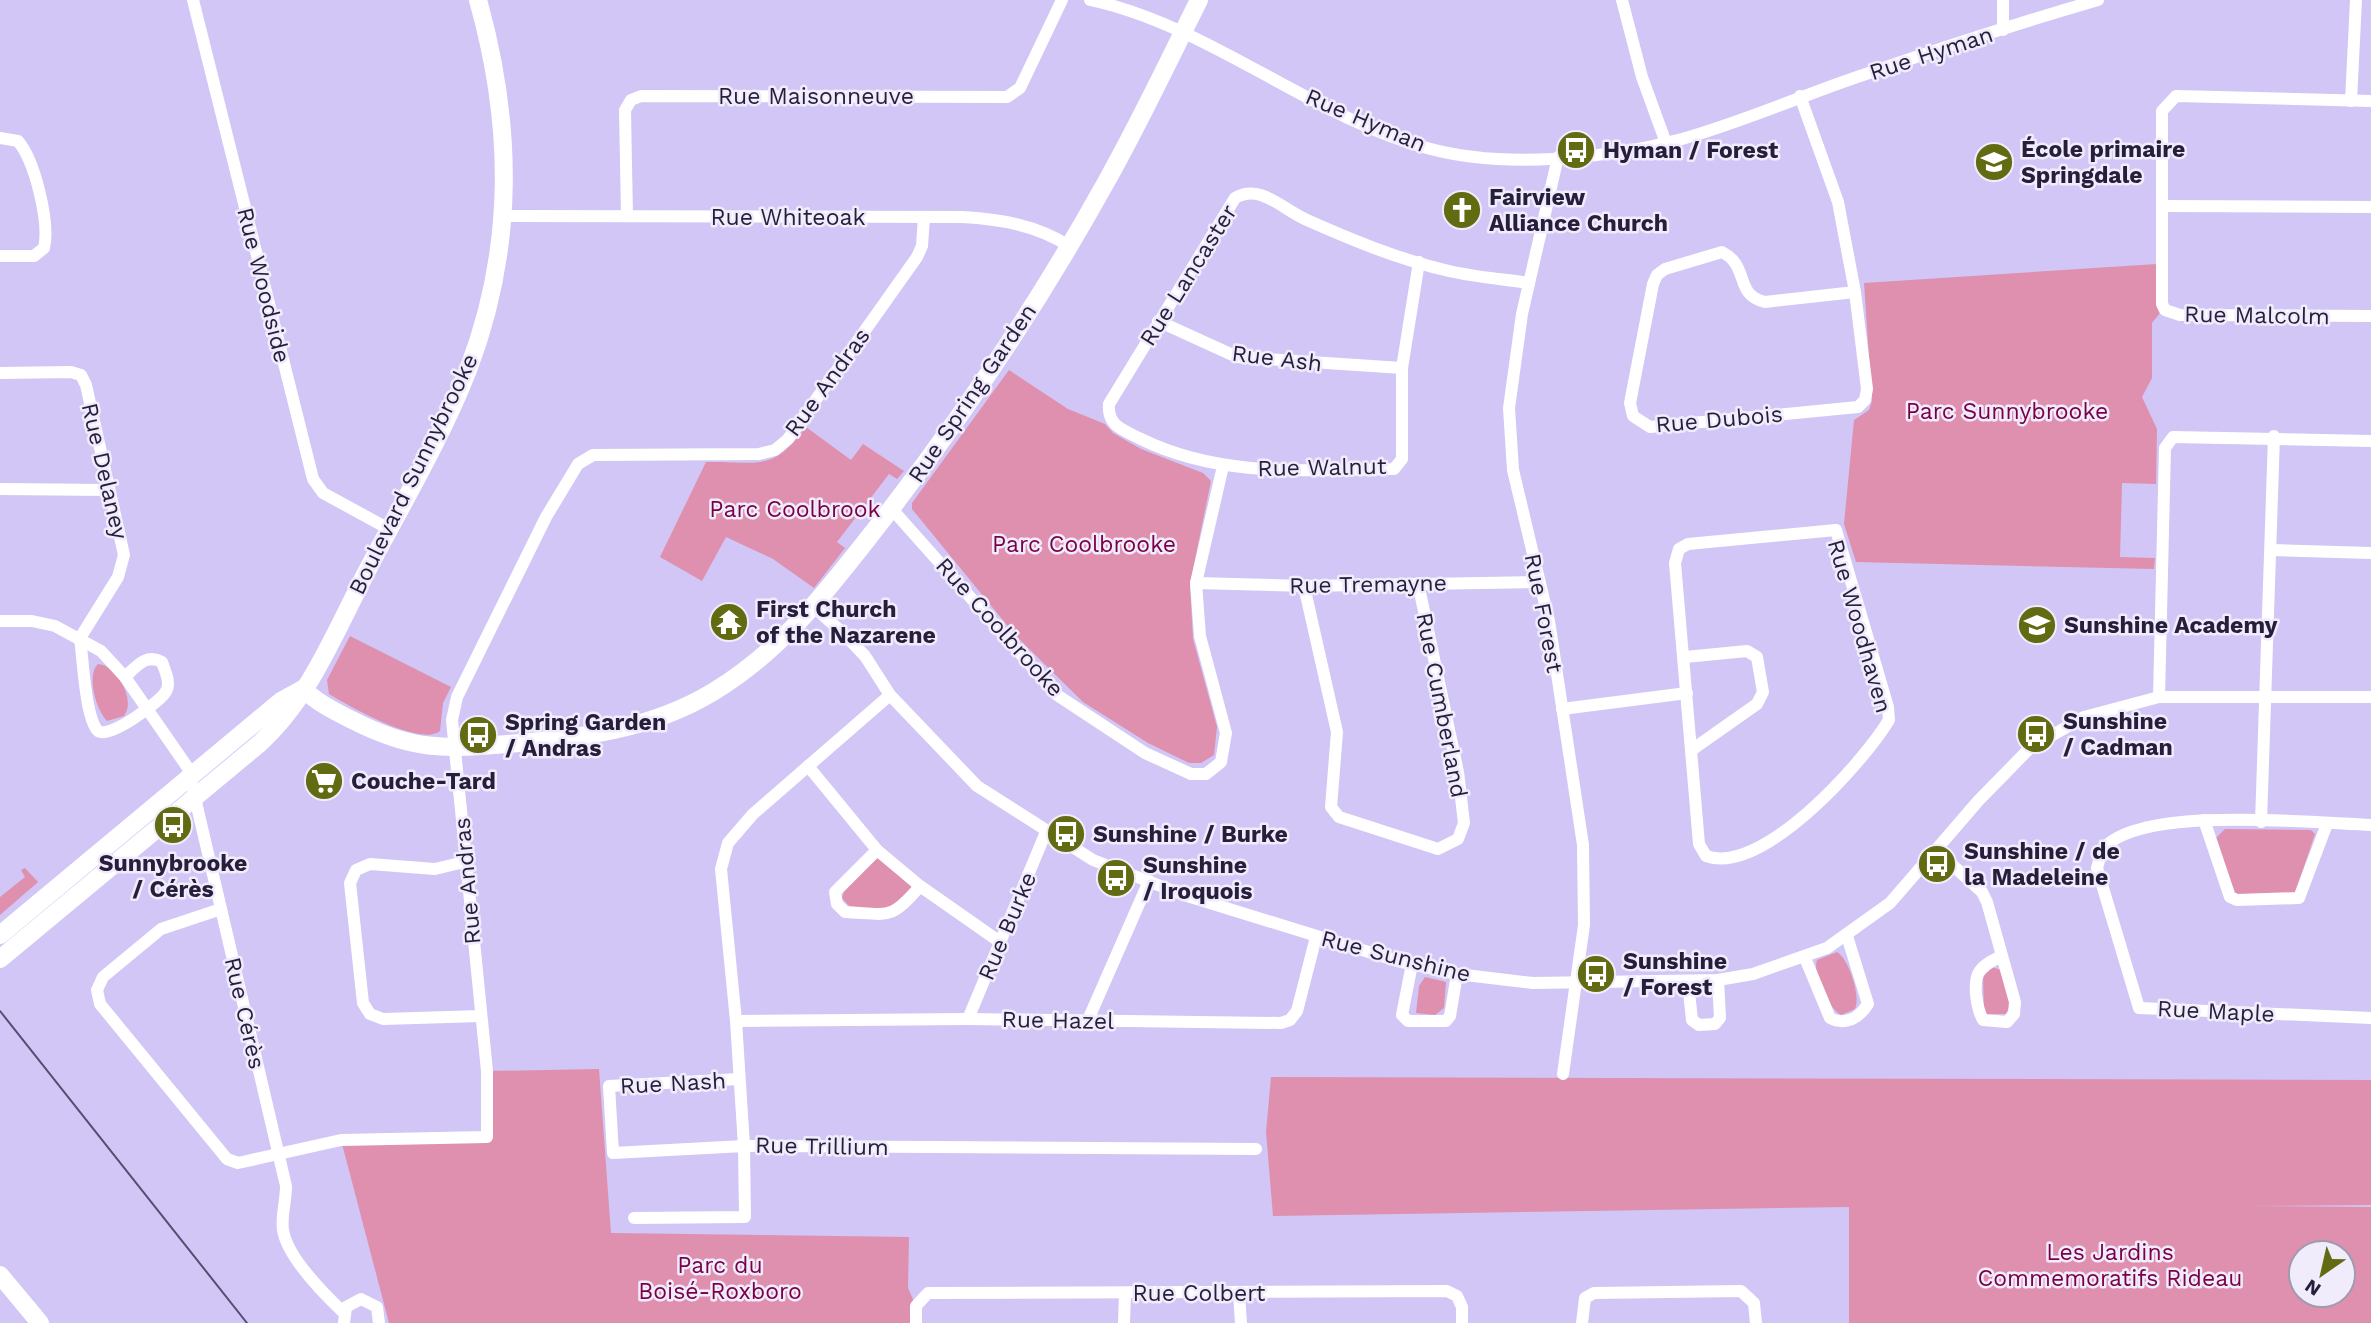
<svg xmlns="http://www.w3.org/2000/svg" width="2371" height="1323" font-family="'Work Sans',sans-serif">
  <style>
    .green { fill: #de90ae; fill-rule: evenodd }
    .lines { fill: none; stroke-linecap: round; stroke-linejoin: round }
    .street { stroke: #fff; stroke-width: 12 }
    .secondary { stroke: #fff; stroke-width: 18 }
    .tram { stroke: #564d70; stroke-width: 2 }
    .labels { text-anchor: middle; stroke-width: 5; stroke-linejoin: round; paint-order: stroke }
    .street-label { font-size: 23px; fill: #271e3c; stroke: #f0ecfc }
    .poi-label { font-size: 23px; font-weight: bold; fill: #271e3c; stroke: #f0ecfc; text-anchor: start }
    .park-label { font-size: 23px; fill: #7a0045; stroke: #f0ecfc }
  </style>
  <rect width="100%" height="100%" fill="#d1c6f5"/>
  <g class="green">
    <path d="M2157,264L2156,298L2160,313L2152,323V378L2142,397L2157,429L2156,484L2122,483L2120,557L2155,558L2154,569L1856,562L1844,524L1854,420L1869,410L1872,401L1864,283Z"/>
    <path d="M1009,370L1068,409L1105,424L1113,433L1141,449L1203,473L1211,481L1190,584L1193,639L1217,727L1214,755L1201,763H1189L1148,743L1083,702L1015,635L912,509V503Z"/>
    <path d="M806,427L851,460L863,444L904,471L897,479L889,474L837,542L845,548L814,588L773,559L726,537L702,581L660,557L706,462C759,461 772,473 806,427Z"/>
    <path d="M350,636L451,687L443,703L440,731C420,747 349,706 329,694L327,680Z"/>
    <path d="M98,664C115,665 132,694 127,710L124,716L107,721C96,710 86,675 98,664Z"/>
    <path d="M2225,829L2311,830L2315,834L2295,893L2240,895L2234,893L2216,838Z"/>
    <path d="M877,857L913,888L888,909L850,907L842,898L844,891Z"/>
    <path d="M25,868L38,882L0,915V897L25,877L21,870Z"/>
    <path d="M1837,952C1849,959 1861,997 1855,1009L1841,1015C1828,1008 1812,973 1817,960Z"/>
    <path d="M1992,967L2001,970L2010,1005L2006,1014H1986L1984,1009L1983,977Z"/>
    <path d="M1425,977L1446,982L1444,1008L1435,1015L1416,1013L1419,986Z"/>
    <path d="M599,1069L611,1233L909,1237L908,1288L916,1306V1323H389L341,1140L487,1137V1071Z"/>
    <path d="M1271,1077L2371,1080V1205L2245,1206L2371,1207V1323H1849V1207L1273,1216L1266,1132ZM2301,1253H2343V1295H2301Z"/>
  </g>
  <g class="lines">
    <g class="street">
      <path d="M193,0L313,479L323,493L389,529"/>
      <path d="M1090,0C1208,25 1312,117 1427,148C1502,169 1607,159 1682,139C1743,122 1803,95 1863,75C1941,48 2019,23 2098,0"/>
      <path d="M1622,0L1642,77L1666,143"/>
      <path d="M2003,0V30"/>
      <path d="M1800,96L1838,202L1855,292L1867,389L1865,400L1858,407L1650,427L1633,416L1630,403L1653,284L1657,275L1665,269L1722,252C1750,266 1734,295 1765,302L1855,292"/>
      <path d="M2351,101L2356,0"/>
      <path d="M2371,101L2176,96L2162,111V304L2165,310L2180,315L2371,316"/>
      <path d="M0,138L18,141C35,161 50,223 44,248L34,256H0"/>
      <path d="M1558,157L1522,314L1509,408L1513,470L1549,621L1583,845L1584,925L1563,1074"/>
      <path d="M2163,206L2371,207"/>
      <path d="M503,216L962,217C1000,219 1036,225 1069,246"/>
      <path d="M627,216L625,110L631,100L641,96L1007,97L1020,88L1062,0"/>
      <path d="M1419,262L1402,368V459L1394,469C1308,470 1220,478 1141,439C1123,430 1107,426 1109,404L1235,198C1261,183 1283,210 1307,220C1352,240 1400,260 1449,271C1475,277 1502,279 1529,283"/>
      <path d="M1158,321L1237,357L1402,368"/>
      <path d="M0,373L71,372L81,375L86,385L124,555L118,577L80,638"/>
      <path d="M0,489L109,490"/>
      <path d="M891,508L1057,695L1145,753L1191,774H1206L1221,762L1226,733L1200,636L1196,583L1223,466"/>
      <path d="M1836,530L1888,707L1889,720C1862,764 1762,876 1706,856L1699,844L1675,563L1679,549L1688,544Z"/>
      <path d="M2271,550L2371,553"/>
      <path d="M1196,583L1304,586L1539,582"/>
      <path d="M1304,586L1337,732L1331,807L1339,817L1438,849L1458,839L1464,823L1458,772L1418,583"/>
      <path d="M814,607L845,635L865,656L890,695L977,786L1093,860L1184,895L1401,962L1457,974L1533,983L1718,980L1753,974L1827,948L1890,903L1979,800L2030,748L2084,717L2159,697H2371"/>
      <path d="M0,621H32L55,626L101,651L125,677L188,768L286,1186C286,1201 281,1216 283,1230C287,1257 324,1294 344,1313"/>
      <path d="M80,638C83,659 85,714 97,730C106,742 158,703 165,693C172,684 165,671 162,662C146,653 136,667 125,677"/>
      <path d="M1685,657L1747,651L1757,657L1763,692L1757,704L1693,749"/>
      <path d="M890,695L753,814L728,843L721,869L736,1021L744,1146L1256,1149"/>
      <path d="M2159,697L2165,448L2173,437L2371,441"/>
      <path d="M1562,709L1687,693"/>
      <path d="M808,766L877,850"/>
      <path d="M2204,820L2230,897L2237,900L2299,898L2327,824"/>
      <path d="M2261,822L2274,436"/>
      <path d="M2371,825C2314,823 2142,805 2104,848C2100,853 2099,862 2097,868L2139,1008L2371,1018"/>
      <path d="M1936,850L1982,892L1987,902L2015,1002L2014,1014L2007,1022L1983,1020C1977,1009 1973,986 1978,974C1982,965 1994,960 2001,956"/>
      <path d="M464,862L435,869L370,864L356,870L350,883L363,1003L370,1014L383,1019L481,1016"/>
      <path d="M920,886C891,921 888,914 845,912L837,904L835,892L877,850L920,886L1000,942"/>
      <path d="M221,909L161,929L103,977L97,990L100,1004L227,1159L238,1163L341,1140L487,1137V1071L452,720L457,697L546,517L578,464L593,455L759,454L775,450L788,439L917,257L922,246L924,217"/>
      <path d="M1805,958L1830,1018C1846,1026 1859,1018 1868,1004L1847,936"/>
      <path d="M1412,964L1402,1015L1408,1021H1446L1450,1016L1457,974"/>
      <path d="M1688,982L1692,1020L1699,1025L1715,1024L1720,1018L1718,980"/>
      <path d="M968,1019L1046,832"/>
      <path d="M1088,1020L1149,881"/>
      <path d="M736,1021L968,1019L1281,1023L1290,1020L1297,1011L1316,937"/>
      <path d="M634,1218L745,1217L744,1146L613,1153L609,1086L739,1079"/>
      <path d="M1239,1294L1241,1323"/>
      <path d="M344,1323L346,1307L361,1299L377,1307L379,1323"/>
      <path d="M916,1323V1306L928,1293L1447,1291L1457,1296L1462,1307V1323"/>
      <path d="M1124,1323L1125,1293"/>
      <path d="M1582,1323L1585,1298L1594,1293L1741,1291L1754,1303L1756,1323"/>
    </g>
    <g class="secondary">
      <path d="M303,689C318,703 334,711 352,720C413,751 443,749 508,744C580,738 650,730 713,692C786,648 832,584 884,518C965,413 1040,301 1105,184C1139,124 1168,62 1199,0"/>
      <path d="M0,935L281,701L303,689"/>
      <path d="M0,959L259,744C310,698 336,630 368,569C402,504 441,439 468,370C515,247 513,125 478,0"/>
      <path d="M0,1275L40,1323"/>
    </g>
    <path class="tram" d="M0,1011L247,1323"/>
  </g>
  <defs>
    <g id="bus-disc" transform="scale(2.0125)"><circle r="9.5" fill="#626b11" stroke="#f0ecfc"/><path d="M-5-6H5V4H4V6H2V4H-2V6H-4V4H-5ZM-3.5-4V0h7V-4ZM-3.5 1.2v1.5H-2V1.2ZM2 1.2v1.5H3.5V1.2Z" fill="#fff"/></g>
    <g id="school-disc" transform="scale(2.0125)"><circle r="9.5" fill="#626b11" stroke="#f0ecfc"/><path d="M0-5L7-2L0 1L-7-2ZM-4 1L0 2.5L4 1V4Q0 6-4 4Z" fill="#fff"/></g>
    <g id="church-disc" transform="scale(2.0125)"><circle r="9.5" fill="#626b11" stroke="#f0ecfc"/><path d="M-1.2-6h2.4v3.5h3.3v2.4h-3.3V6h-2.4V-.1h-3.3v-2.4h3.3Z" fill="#fff"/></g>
    <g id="temple-disc" transform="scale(2.0125)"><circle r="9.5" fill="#626b11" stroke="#f0ecfc"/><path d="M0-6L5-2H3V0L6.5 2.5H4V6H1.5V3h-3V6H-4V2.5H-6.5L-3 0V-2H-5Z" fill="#fff"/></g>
    <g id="supermarket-disc" transform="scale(2.0125)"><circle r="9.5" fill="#626b11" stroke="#f0ecfc"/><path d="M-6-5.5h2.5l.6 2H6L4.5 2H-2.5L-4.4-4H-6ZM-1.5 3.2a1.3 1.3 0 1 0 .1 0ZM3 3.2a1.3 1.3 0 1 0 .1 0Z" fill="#fff"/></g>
  </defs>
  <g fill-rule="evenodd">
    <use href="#bus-disc" x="1576" y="150"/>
    <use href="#school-disc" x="1994" y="162"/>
    <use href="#church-disc" x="1462" y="210"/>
    <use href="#temple-disc" x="729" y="622"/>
    <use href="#school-disc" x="2037" y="625"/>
    <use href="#bus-disc" x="2036" y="734"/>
    <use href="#bus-disc" x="478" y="735"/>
    <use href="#supermarket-disc" x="324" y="781"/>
    <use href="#bus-disc" x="173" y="825"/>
    <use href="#bus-disc" x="1066" y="834"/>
    <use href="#bus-disc" x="1937" y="864"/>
    <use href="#bus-disc" x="1116" y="878"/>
    <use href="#bus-disc" x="1596" y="974"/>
  </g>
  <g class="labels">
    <g class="street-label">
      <text transform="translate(1931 53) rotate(-18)" y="8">Rue Hyman</text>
      <text x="816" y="104">Rue Maisonneuve</text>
      <text transform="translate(1366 120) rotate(23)" y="8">Rue Hyman</text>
      <text x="788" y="225">Rue Whiteoak</text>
      <text transform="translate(1188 275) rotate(-58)" y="8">Rue Lancaster</text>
      <text transform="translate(264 285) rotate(76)" y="8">Rue Woodside</text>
      <text transform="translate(2257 315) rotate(1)" y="8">Rue Malcolm</text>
      <text transform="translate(1277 358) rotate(7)" y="8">Rue Ash</text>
      <text transform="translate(827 382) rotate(-54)" y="8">Rue Andras</text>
      <text transform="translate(972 393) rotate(-56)" y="8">Rue Spring Garden</text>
      <text transform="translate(1719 419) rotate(-5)" y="8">Rue Dubois</text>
      <text transform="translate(1322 467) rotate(-1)" y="8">Rue Walnut</text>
      <text transform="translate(105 471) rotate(77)" y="8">Rue Delaney</text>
      <text transform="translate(413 474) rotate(-64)" y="8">Boulevard Sunnybrooke</text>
      <text transform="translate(1368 584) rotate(-1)" y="8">Rue Tremayne</text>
      <text transform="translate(1544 613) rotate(79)" y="8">Rue Forest</text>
      <text transform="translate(1860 626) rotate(74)" y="8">Rue Woodhaven</text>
      <text transform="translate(1000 627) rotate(48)" y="8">Rue Coolbrooke</text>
      <text transform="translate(1442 705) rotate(79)" y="8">Rue Cumberland</text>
      <text transform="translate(467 881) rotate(-95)" y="8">Rue Andras</text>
      <text transform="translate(1007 926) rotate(-67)" y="8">Rue Burke</text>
      <text transform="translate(1396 956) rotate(14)" y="8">Rue Sunshine</text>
      <text transform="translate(2216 1011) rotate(3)" y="8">Rue Maple</text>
      <text transform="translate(245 1013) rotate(77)" y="8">Rue Cérès</text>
      <text transform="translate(1058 1020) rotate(1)" y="8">Rue Hazel</text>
      <text transform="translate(673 1083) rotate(-3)" y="8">Rue Nash</text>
      <text transform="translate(822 1146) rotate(1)" y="8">Rue Trillium</text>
      <text x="1199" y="1301">Rue Colbert</text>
    </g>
    <g class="poi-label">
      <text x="2021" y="157">École primaire<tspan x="2021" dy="26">Springdale</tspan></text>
      <text x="1603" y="158">Hyman / Forest</text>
      <text x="1489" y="205">Fairview<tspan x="1489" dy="26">Alliance Church</tspan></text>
      <text x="756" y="617">First Church<tspan x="756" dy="26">of the Nazarene</tspan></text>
      <text x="2064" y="633">Sunshine Academy</text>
      <text x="2063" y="729">Sunshine<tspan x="2063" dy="26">/ Cadman</tspan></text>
      <text x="505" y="730">Spring Garden<tspan x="505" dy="26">/ Andras</tspan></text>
      <text x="351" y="789">Couche-Tard</text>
      <text x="1093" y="842">Sunshine / Burke</text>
      <text x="1964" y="859">Sunshine / de<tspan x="1964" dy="26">la Madeleine</tspan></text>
      <text x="173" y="871" text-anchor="middle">Sunnybrooke<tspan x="173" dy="26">/ Cérès</tspan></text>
      <text x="1143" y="873">Sunshine<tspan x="1143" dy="26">/ Iroquois</tspan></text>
      <text x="1623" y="969">Sunshine<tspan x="1623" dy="26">/ Forest</tspan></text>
    </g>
    <g class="park-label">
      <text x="2007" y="419">Parc Sunnybrooke</text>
      <text x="795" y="517">Parc Coolbrook</text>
      <text x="1084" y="552">Parc Coolbrooke</text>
      <text x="2110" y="1260">Les Jardins<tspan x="2110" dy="26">Commemoratifs Rideau</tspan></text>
      <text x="720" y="1273">Parc du<tspan x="720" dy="26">Boisé-Roxboro</tspan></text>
    </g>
  </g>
  <g transform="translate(2322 1274) rotate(214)"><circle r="33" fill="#f0ecfc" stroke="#a09aaf" stroke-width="2"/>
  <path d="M0-5L12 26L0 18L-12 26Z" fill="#626b11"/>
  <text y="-10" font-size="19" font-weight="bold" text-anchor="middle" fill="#271e3c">N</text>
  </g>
</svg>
